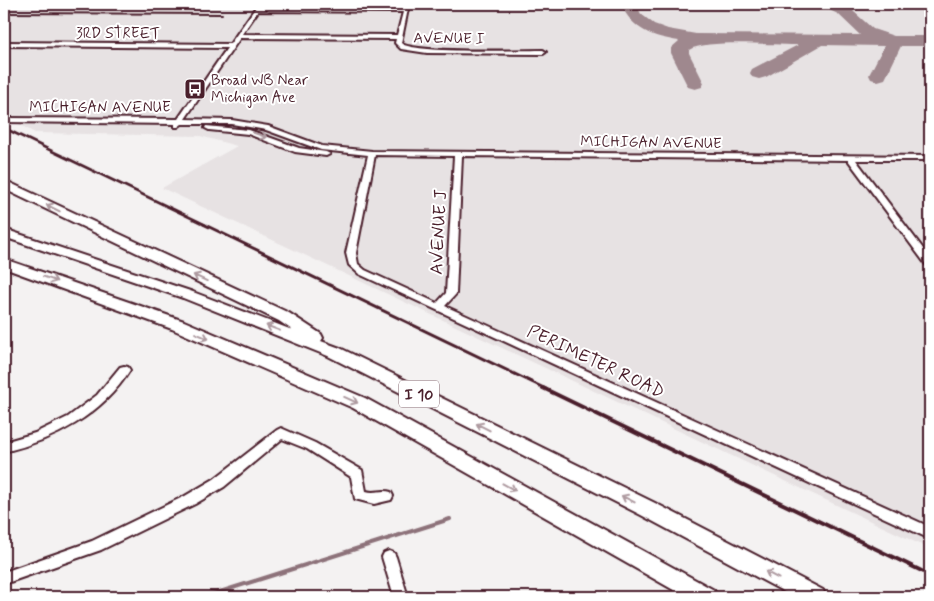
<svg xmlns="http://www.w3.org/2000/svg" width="934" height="601" font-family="Mynerve,sans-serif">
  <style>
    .built { fill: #e7e2e3 }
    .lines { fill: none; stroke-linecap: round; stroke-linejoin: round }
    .stream { stroke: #8d727a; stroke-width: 4 }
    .taxiway { fill: #9f888e; fill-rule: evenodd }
    .minor-casing { stroke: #4a1f2b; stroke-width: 4 }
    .highway-casing { stroke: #4a1f2b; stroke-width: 4 }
    .minor { fill: #fff; fill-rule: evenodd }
    .highway { fill: #fff; fill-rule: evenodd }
    .rail-far3 { stroke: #4a1f2b; stroke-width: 2 }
    .rail-far2 { stroke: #4a1f2b; stroke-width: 2.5 }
    .rail-far1 { stroke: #4a1f2b; stroke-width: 3 }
    .rail { stroke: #4a1f2b; stroke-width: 4 }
    .oneway { stroke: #ae9aa0 }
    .labels { text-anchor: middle; stroke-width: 4; stroke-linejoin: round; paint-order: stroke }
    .far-street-label { font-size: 15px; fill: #4a1f2b; stroke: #fff }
    .far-poi-label { font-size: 15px; fill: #4a1f2b; stroke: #fff; text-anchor: start }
    .shield { fill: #fff; stroke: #80626b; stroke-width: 1 }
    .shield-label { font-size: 16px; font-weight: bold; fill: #4a1f2b }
    .street-label { font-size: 18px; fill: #4a1f2b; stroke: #fff }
  </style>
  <rect width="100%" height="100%" fill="#f4f2f2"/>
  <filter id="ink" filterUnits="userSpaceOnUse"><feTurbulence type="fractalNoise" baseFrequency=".02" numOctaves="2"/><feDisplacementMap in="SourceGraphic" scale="10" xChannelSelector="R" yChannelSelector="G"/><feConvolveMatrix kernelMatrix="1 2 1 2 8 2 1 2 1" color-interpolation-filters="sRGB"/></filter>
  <g filter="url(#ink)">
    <path class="built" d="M4,4H930V549L162,188L237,146L200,136L35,133L4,116Z"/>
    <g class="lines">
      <path class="stream" d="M204,597L450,519"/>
      <g class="taxiway">
        <path d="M621,4H636L641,14L654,24L668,29L696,34L860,35L838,14L827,9L803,7L800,4H858L853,11L873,29L894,36H930V46H901L887,75L885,79L878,81L871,79L869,75L884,46L822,45L766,77L759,79L752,77L750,73L752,69L798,45C773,45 707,39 689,50V53L704,83L702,87L695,89L688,87L671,53V48L679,41C653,37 632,30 621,4Z"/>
        <path d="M881,4H930V7L888,9L883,7Z"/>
      </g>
      <g class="minor-casing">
        <g id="minor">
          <path d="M258,4H262L260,7L403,8L405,4H409L401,43C412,54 521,50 543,50L546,52L543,54L427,53L401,49L395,43L396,39L240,38L185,119L232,120L268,126L322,146L372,151L930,156V160H856L930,258V267L927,266L848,160L462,156L456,294L445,306L930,527V539L359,274L349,265L346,253L368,155L321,150L266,130L232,124H182L178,127H175V124L4,122V118L178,119L227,48L4,46V42L230,44ZM258,11L403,12L397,35L242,34ZM375,155L454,156L446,293L437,303L365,270L358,264L356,253Z"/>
          <path d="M206,126L249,130L299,148L326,152L330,154L326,156L295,152L248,134L209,130L205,128Z"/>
          <path d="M124,366L128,367L130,370C102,415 54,440 4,452V442L35,433L68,417L97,395L120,367Z"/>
          <path d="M281,428L315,443L362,470L366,491C375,494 382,489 391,492L393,496L391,500L374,504L355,499L351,477L307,449L282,439L224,487L195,504L101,550L4,584V572L92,541L185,496L214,479L277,430Z"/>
          <path d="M389,551L394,553L396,557L408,597H394L382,557L384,553Z"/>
        </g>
      </g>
      <g class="highway-casing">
        <g id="highway">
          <path d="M4,180L289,313L321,334L323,338L321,341L340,348L655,503L823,590L826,597H794L641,515L328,356L183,298L4,237V229L193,292L292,330L279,321L4,189Z"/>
          <path d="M4,259L184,321L365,398L714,590L717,597H686L353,408L172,329L4,268Z"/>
        </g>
      </g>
      <use href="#minor" class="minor"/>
      <use href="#highway" class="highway"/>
      <path class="rail-far3" d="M4,13L222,14"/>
      <path class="rail-far2" d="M4,128L206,225"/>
      <path class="rail-far1" d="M203,224L546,389"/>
      <path class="rail" d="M543,388L930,575"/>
    </g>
    <defs><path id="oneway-shaft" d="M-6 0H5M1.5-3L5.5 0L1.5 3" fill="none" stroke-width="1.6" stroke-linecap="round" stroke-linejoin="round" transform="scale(1.25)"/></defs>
    <g class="oneway">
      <use href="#oneway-shaft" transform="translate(260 135) rotate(19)"/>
      <use href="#oneway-shaft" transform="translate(53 208) rotate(-154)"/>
      <use href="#oneway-shaft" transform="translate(200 278) rotate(-155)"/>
      <use href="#oneway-shaft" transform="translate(50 279) rotate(20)"/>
      <use href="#oneway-shaft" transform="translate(273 328) rotate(-159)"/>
      <use href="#oneway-shaft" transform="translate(202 336) rotate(23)"/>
      <use href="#oneway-shaft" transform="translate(351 400) rotate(24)"/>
      <use href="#oneway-shaft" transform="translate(483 427) rotate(-153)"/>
      <use href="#oneway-shaft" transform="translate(509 487) rotate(29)"/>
      <use href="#oneway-shaft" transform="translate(628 499) rotate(-153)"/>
      <use href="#oneway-shaft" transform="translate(772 575) rotate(-152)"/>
    </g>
  </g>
  <defs>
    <g id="bus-square" transform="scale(1.125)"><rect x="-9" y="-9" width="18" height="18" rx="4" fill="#4a1f2b" stroke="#fff"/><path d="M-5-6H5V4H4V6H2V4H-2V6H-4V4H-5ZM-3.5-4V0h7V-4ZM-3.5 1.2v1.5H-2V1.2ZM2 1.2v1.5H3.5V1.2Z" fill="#fff"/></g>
  </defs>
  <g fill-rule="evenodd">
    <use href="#bus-square" x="195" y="89"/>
  </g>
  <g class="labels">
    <g class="far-street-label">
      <text x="118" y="38">3RD STREET</text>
      <text transform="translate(449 38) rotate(1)" y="5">AVENUE I</text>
      <text x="100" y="112">MICHIGAN AVENUE</text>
      <text transform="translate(651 142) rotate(1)" y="5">MICHIGAN AVENUE</text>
    </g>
    <g class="far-poi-label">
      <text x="211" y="85">Broad WB Near<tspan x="211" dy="17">Michigan Ave</tspan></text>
    </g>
    <rect class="shield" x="399" y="380.5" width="40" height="27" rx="4"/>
    <g class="shield-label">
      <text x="419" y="400">I 10</text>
    </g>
    <g class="street-label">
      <text transform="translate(438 232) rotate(-87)" y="6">AVENUE J</text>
      <text transform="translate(596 361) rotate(25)" y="6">PERIMETER ROAD</text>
    </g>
  </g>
  <rect width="934" height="601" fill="none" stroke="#fff" stroke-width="20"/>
  <rect x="10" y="10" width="914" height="581" fill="none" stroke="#4a1f2b" stroke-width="2" filter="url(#ink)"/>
</svg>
